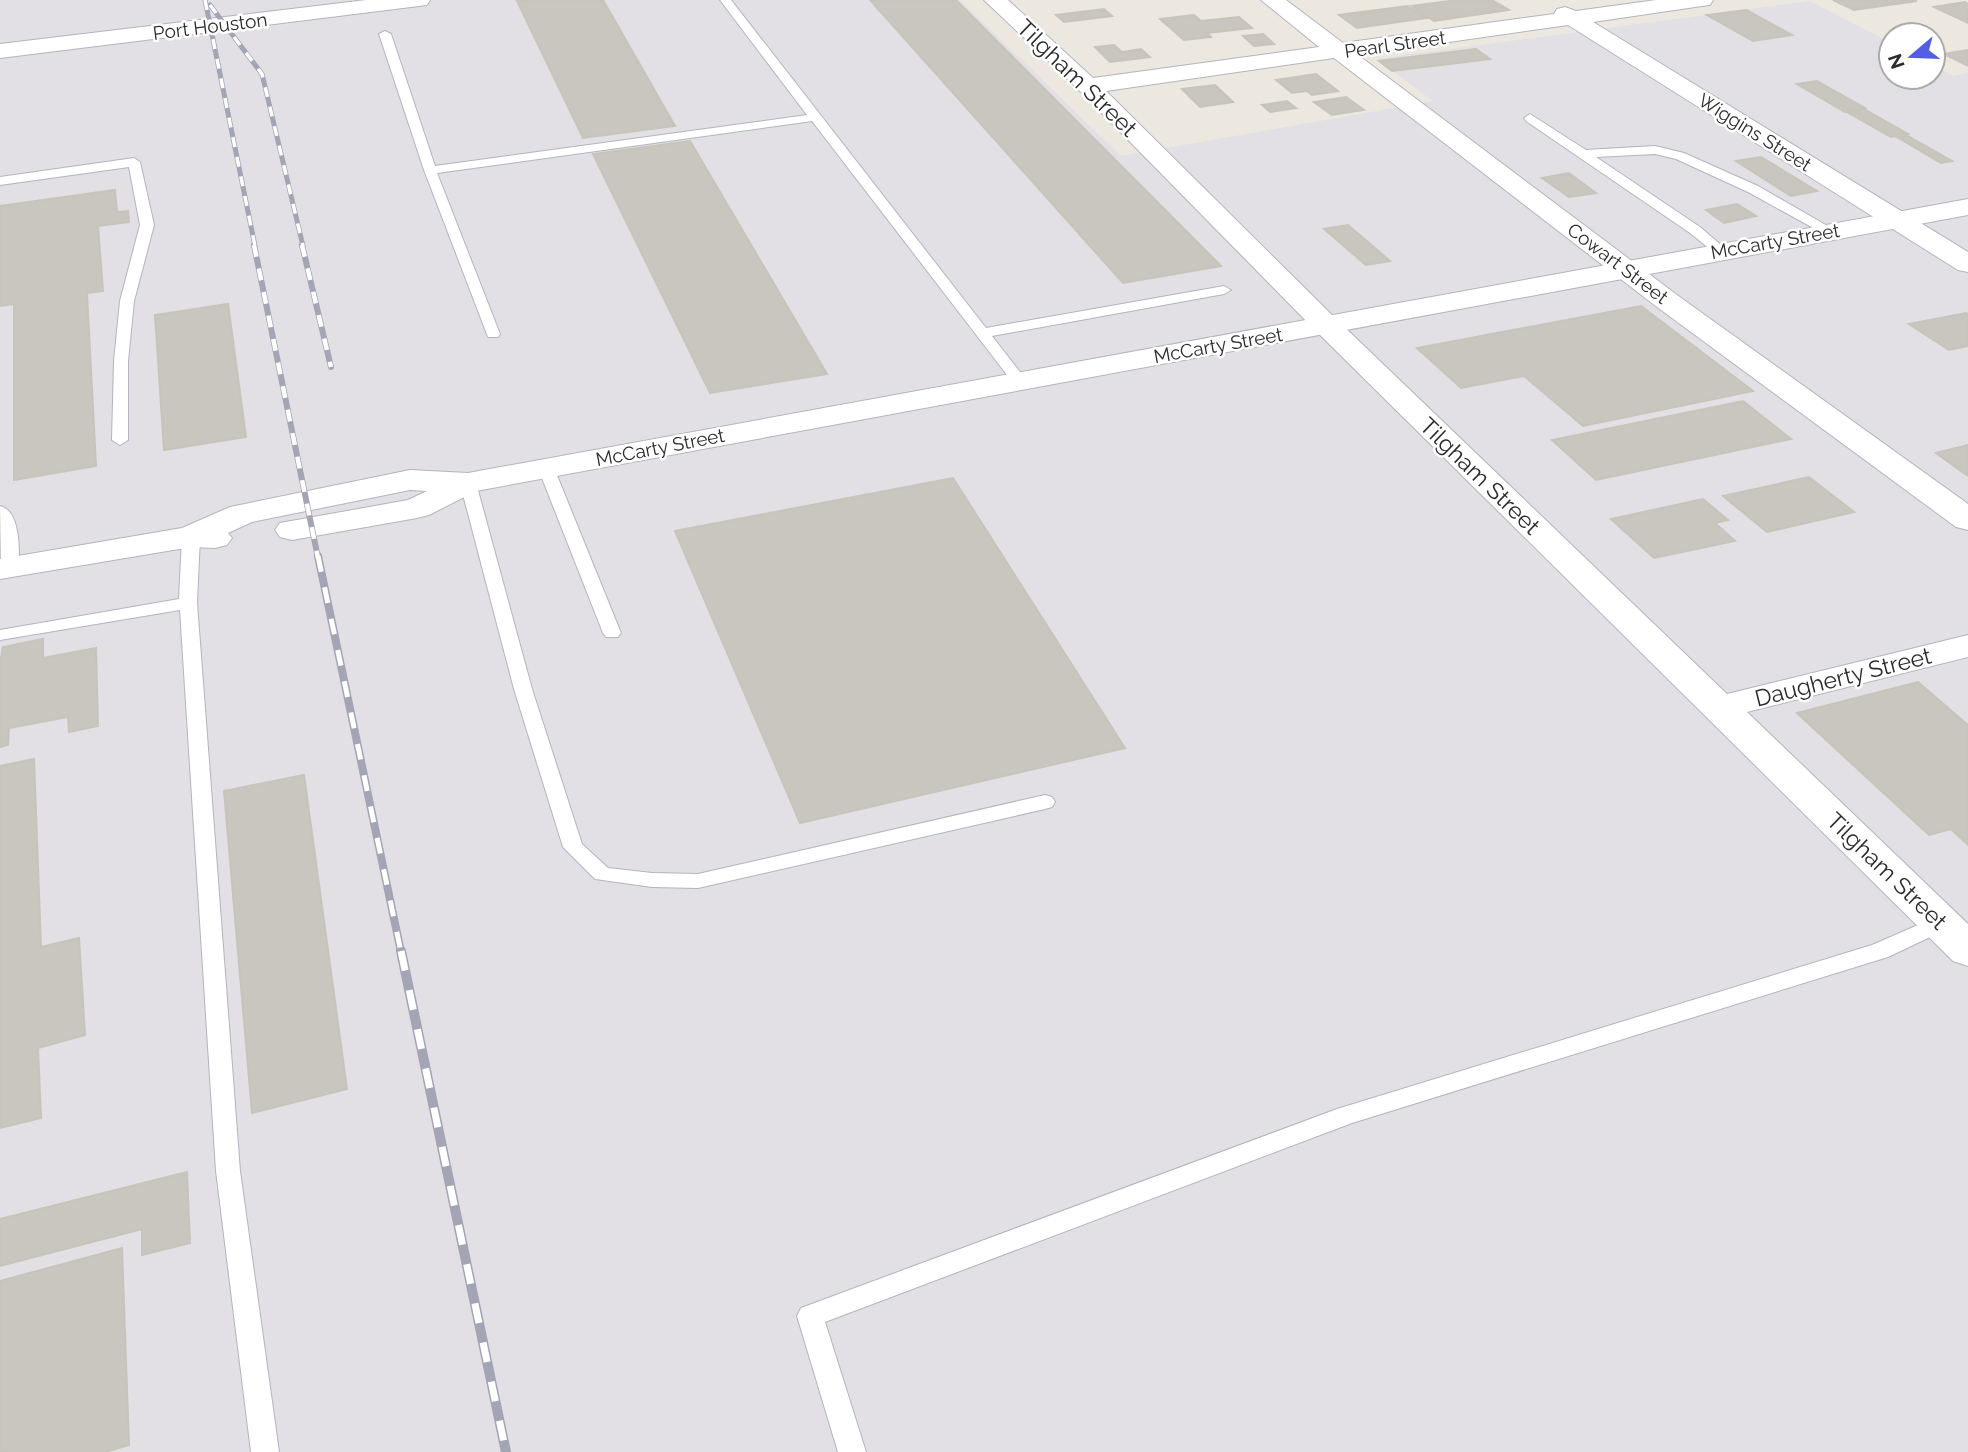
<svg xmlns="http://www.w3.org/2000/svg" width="1968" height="1452" font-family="Raleway,sans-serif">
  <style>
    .industrial { fill: #e2dfe5 }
    .building { fill: #c8c6be; stroke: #c7c4ba; stroke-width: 2 }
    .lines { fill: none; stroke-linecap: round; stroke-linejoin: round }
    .service-casing { stroke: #b3b4be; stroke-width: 2 }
    .minor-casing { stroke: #b3b4be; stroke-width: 2 }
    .secondary-casing { stroke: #b3b4be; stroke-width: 2 }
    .service { fill: #fff; fill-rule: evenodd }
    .minor { fill: #fff; fill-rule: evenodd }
    .secondary { fill: #fff; fill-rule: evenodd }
    .rail-far3-casing { stroke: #a3a4b4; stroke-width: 5 }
    .rail-far2-casing { stroke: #a3a4b4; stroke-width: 6 }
    .rail-far1-casing { stroke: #a3a4b4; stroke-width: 8 }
    .rail-casing { stroke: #a3a4b4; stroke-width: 10 }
    .rail-far3 { stroke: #fff; stroke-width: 3.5; stroke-dasharray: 10; stroke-linecap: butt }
    .rail-far2 { stroke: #fff; stroke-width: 4.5; stroke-dasharray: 12; stroke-linecap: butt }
    .rail-far1 { stroke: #fff; stroke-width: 5; stroke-dasharray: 16; stroke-linecap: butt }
    .rail { stroke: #fff; stroke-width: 7; stroke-dasharray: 20; stroke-linecap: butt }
    .labels { text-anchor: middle; stroke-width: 5; stroke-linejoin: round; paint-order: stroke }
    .far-street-label { font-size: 19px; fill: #2c2c2c; stroke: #fff }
    .street-label { font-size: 23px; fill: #2c2c2c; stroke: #fff }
  </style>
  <rect width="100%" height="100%" fill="#ece8e0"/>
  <path class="industrial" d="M0,0H960L1121,156L1433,101L1376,59L1810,1L1891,43V77H1933V65L1953,76L1968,73V1452H0Z"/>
  <g class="building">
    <path d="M530,0H603L675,126L583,138L517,1Z"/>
    <path d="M870,0H956L1221,266L1123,283Z"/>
    <path d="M1457,0H1492L1509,10L1434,21L1412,6Z"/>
    <path d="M1833,0H1914L1917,1L1854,10Z"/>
    <path d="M1965,2L1968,4V23L1934,7Z"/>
    <path d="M1408,6L1427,18L1357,28L1339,15Z"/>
    <path d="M1104,9L1112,16L1064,22L1056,15Z"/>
    <path d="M1746,10L1792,35L1753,41L1707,15Z"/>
    <path d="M1194,15L1201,21L1239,17L1252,28L1207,33L1211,37L1184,40L1160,19Z"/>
    <path d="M1263,34L1274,44L1254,46L1243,36Z"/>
    <path d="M1114,45L1122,52L1141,49L1150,57L1110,62L1095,47Z"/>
    <path d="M1476,49L1490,59L1392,71L1379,61Z"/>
    <path d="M1968,50V66L1944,54Z"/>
    <path d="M1316,74L1338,91L1312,95L1307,91L1292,93L1276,80Z"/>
    <path d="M1817,81L1865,108L1845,112L1797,84Z"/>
    <path d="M1215,85L1233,102L1200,107L1182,89Z"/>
    <path d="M1346,97L1364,110L1332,115L1314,102Z"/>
    <path d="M1287,101L1296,108L1270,112L1262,105Z"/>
    <path d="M1864,109L1908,134L1891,137L1847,112Z"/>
    <path d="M1908,136L1952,161L1941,163L1897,137Z"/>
    <path d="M690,141L827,374L710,393L593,154Z"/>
    <path d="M1761,157L1817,191L1791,196L1736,161Z"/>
    <path d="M1569,173L1596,193L1569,197L1542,178Z"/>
    <path d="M115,190L117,212L128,211L129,222L98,226L103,291L87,293L96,466L14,480V304L0,306V206Z"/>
    <path d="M1737,204L1756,216L1724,223L1706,210Z"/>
    <path d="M1348,225L1390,261L1366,265L1324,229Z"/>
    <path d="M228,304L246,437L164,450L155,315Z"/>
    <path d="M1641,306L1753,391L1583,426L1524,376L1461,388L1417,348Z"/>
    <path d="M1966,313L1968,314V346L1949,350L1909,324Z"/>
    <path d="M1743,401L1791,439L1596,480L1552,440Z"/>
    <path d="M1968,445V476L1936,453Z"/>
    <path d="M1809,477L1854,512L1767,532L1723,496Z"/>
    <path d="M953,478L1125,748L800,823L675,531Z"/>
    <path d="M1703,499L1728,520L1715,523L1735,541L1654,558L1611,519Z"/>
    <path d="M43,639V658L96,648L98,726L69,732L68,717L9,728L8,745L0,747V663L3,647Z"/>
    <path d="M1918,682L1968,725V845L1951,829L1929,835L1797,713Z"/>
    <path d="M34,759L41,947L79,938L85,1035L38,1048L41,1118L0,1128V766Z"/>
    <path d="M304,775L347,1089L252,1113L224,791Z"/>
    <path d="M187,1172L190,1243L142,1255V1229L0,1266V1219Z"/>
    <path d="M122,1248L129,1445L105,1452H0V1281Z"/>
  </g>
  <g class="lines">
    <g class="service-casing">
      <g id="service">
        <path d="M720,0H731L986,328L1224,286L1231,290L1224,294L992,336L1027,381L1019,386L1014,384L812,121L437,173L500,334L498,337H488L424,170L379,34L385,31L391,34L435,166L807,115Z"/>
        <path d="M1530,114L1586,150L1655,146L1684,153L1758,186L1838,232L1836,235H1826L1748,192L1676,159L1655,154L1596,157L1700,227L1728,251L1721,255L1716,254L1690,233L1526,121L1524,118Z"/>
        <path d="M134,158L140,162L154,225L134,301L128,361V440L120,445L112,440L114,361L120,301L140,225L129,167L0,185V177Z"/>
        <path d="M546,463L554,468L621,633L618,637H606L603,633L538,468Z"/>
        <path d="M468,478L476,483L532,689L582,844L608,868L652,873L698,874L1045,795L1052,797L1055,802L1052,807L1045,809L698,888L652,887L595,879L563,847L514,689L460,483Z"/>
        <path d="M0,506C21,511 19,551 19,568L10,573L1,568Z"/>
        <path d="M191,532L200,537L197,603L240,1171L279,1452H251L216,1171L180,610L0,640V630L179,599L182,537Z"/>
        <path d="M1941,915L1949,918L1952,923L1949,928L1888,957L1352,1123L825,1322L866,1452H838L797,1316L801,1308L1337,1109L1872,945Z"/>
      </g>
    </g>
    <g class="minor-casing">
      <g id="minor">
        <path d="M366,0H430L427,5L419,6L0,58V44Z"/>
        <path d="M984,0H1008L1093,78L1319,47L1261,0H1286L1343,43L1554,14L1557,9L1565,7L1576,11L1656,0H1713L1710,5L1702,6L1593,22L1968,252V272L1958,270L1568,25L1358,55L1677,295L1968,504V530L1956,527L1657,307L1334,58L1106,91L1336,319L1727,694L1968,635V657L1747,712L1968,924V966L1953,961L1316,331L1080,91Z"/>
      </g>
    </g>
    <g class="secondary-casing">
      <path id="secondary" d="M1968,199V215L476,491L429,515L417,518L292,540L280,537L275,530L280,523L408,500L427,491L410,490L252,522L228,533L232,538L227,545L215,548L191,547L0,579V559L182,528L230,507L410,470L468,473Z"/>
    </g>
    <use href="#service" class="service"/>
    <use href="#minor" class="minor"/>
    <use href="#secondary" class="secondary"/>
    <g class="rail-far3-casing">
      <g id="rail-far3">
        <path d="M205,0L255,246"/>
        <path d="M210,5L262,74L303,246"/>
      </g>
    </g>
    <g class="rail-far2-casing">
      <g id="rail-far2">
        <path d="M254,245L318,558"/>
        <path d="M302,245L331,367"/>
      </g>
    </g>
    <g class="rail-far1-casing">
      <path id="rail-far1" d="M318,556L401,952"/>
    </g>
    <g class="rail-casing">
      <path id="rail" d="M401,951L506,1452"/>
    </g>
    <use href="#rail-far3" class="rail-far3"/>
    <use href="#rail-far2" class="rail-far2"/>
    <use href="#rail-far1" class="rail-far1"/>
    <use href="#rail" class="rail"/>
  </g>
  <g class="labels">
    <g class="far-street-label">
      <text transform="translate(210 26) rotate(-7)" y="7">Port Houston</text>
      <text transform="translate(1395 44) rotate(-8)" y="7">Pearl Street</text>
      <text transform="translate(1755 132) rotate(32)" y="7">Wiggins Street</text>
      <text transform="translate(1775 241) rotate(-10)" y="7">McCarty Street</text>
      <text transform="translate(1618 263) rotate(37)" y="7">Cowart Street</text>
      <text transform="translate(1218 345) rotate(-10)" y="7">McCarty Street</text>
      <text transform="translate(660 447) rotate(-11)" y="7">McCarty Street</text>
    </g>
    <g class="street-label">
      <text transform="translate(1077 78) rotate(44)" y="8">Tilgham Street</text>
      <text transform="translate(1480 476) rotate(44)" y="8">Tilgham Street</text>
      <text transform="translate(1843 677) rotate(-14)" y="8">Daugherty Street</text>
      <text transform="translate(1887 871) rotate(44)" y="8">Tilgham Street</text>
    </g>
  </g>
  <g transform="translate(1912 56) rotate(251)"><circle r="33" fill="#ffffff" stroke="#ababab" stroke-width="2"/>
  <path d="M0-5L12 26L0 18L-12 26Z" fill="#545ee5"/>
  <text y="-10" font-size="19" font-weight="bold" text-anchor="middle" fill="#2c2c2c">N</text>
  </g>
</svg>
